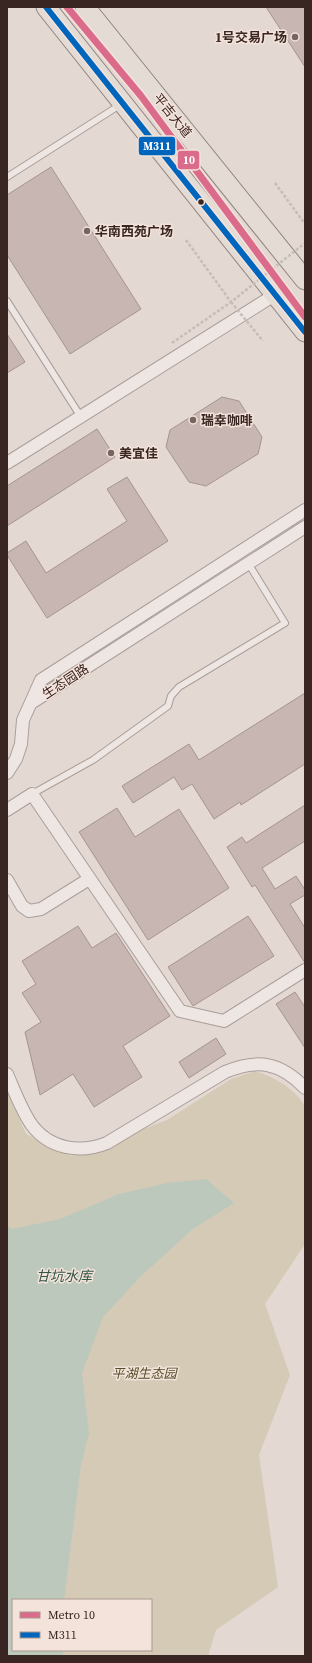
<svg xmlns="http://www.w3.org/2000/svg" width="312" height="1663" font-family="'Source Serif 4','Noto Sans SC',serif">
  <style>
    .green { fill: #d5cab6; fill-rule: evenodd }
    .water { fill: #bcc8bc }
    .building { fill: #c8b6b3; stroke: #a59491 }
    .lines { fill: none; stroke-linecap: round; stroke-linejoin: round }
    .service-casing { stroke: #aa9e9a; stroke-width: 8 }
    .minor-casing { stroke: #aa9e9a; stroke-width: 14 }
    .primary-casing { stroke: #908481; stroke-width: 21 }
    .path { stroke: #c5bdba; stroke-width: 2.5; stroke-dasharray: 3 2; stroke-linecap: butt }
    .service { stroke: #ede6e3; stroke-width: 6 }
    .minor { stroke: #ede6e3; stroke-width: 12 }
    .primary { stroke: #e4dbd5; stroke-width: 19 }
    .path-bridge { stroke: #c5bdba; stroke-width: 2.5; stroke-dasharray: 3 2; stroke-linecap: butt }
    .bus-1-casing { stroke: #f3e3da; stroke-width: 9 }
    .bus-1 { stroke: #0065bd; stroke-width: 6 }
    .metro-1-casing { stroke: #f3e3da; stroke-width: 10 }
    .metro-1 { stroke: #db6b8b; stroke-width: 7 }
    .poi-dot { fill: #756460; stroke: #f3e3da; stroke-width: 1.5 }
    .bus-dot { fill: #392522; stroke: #f3e3da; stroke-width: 1.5 }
    .labels { text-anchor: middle; stroke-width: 3; stroke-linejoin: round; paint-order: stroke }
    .poi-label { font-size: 13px; font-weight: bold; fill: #392522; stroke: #f3e3da; text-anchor: start }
    .street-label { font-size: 13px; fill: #392522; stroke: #f3e3da }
    .park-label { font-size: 13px; font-style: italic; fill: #544f2b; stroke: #f3e3da }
    .water-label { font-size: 14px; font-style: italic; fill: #335748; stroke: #f3e3da }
    .line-badge { stroke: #f3e3da; stroke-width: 1.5 }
    .badge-label { font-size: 11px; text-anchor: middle; font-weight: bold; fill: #fff }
  </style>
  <rect width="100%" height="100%" fill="#e4d8d2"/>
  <path class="green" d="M255,1071C276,1078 293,1087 305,1106V1244L265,1304L290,1375L259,1455L278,1587L216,1630L208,1656H7V1091L26,1134L71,1156L167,1120L231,1079ZM13,1600H151V1650H13Z"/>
  <path class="water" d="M206,1179L234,1203L193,1229L141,1276L103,1317L82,1373L89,1433L81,1465L64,1600H13V1650H63V1656H7V1226L12,1229L60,1219L119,1194L167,1183Z"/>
  <g class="building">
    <path d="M266,7H305V67Z"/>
    <path d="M51,167L141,309L70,354L7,255V195Z"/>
    <path d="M7,334L25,362L7,373Z"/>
    <path d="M222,397L239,401L262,437L258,454L206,486L189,482L166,447L170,430Z"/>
    <path d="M97,429L115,457L7,526V486Z"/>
    <path d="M127,477L168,541L47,618L7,555V553L26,541L46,573L127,521L107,489Z"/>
    <path d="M305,693V764L241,805L240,802L214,819L192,784L182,790L174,777L133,803L122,786L189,744L199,760Z"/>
    <path d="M305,805V841L262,868L275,889L296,876L305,890V895L290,904L305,928V963L255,885L252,887L227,847L242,837L246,843Z"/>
    <path d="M117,808L135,837L179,809L229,888L148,940L79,832Z"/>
    <path d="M248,916L274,956L193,1006L168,967Z"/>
    <path d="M78,926L92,948L116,933L170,1016L123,1046L142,1077L94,1107L73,1074L40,1095L25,1032L41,1022L22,993L36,984L22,961Z"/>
    <path d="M295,992L305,1007V1048L276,1004Z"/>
    <path d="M216,1038L226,1054L189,1078L179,1062Z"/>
  </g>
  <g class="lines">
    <g class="service-casing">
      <g id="service">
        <path d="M7,177L120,105"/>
        <path d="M7,301L81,417"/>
        <path d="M32,794L93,760L168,706L171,696L179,687L285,623L248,563"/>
      </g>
    </g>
    <g class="minor-casing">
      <g id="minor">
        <path d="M7,463L276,294"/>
        <path d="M31,703L305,527"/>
        <path d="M7,773L16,759L21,744L23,720L41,680L305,510"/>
        <path d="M7,810L32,794L180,1011L224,1021L305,970"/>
        <path d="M7,880L22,906L29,911L41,909L89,879"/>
        <path d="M7,1074C14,1090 21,1109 31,1124C49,1149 80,1154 107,1143L225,1072C258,1058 281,1063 305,1088"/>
      </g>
    </g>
    <g class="primary-casing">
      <g id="primary">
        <path d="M46,7L305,332"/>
        <path d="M85,7L305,280"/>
      </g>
    </g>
    <g class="path">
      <path d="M275,183L305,224"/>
      <path d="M186,240L231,302"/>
    </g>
    <use href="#service" class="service"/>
    <use href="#minor" class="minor"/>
    <use href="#primary" class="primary"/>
    <g class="path-bridge">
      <path d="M231,302L263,341"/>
      <path d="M172,343L231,302L305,243"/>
    </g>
    <g class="bus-1-casing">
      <path id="bus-1" d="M46,7L305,332"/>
    </g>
    <use href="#bus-1" class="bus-1"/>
    <g class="metro-1-casing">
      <path id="metro-1" d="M67,7L141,96L305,317"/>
    </g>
    <use href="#metro-1" class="metro-1"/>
  </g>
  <g class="poi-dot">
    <circle cx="295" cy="37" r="4"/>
    <circle cx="87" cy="231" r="4"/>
    <circle cx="193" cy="420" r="4"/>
    <circle cx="111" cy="453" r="4"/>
  </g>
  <circle class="bus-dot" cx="201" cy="202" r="3.5"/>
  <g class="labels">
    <g class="poi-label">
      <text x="287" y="42" text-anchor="end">1号交易广场</text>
      <text x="95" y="236">华南西苑广场</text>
      <text x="201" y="425">瑞幸咖啡</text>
      <text x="119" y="458">美宜佳</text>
    </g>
    <g class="street-label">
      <text transform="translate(173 115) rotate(51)" y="5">平吉大道</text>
      <text transform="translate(65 681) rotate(-33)" y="5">生态园路</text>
    </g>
    <g class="park-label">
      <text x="144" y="1378">平湖生态园</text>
    </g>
    <g class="water-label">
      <text x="64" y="1281">甘坑水库</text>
    </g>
  </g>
  <g class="line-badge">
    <rect x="138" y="136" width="38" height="20" rx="4" fill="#0065bd"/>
    <rect x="177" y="150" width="23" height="20" rx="4" fill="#db6b8b"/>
  </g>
  <g class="badge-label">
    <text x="157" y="150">M311</text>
    <text x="189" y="164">10</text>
  </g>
  <rect width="312" height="1663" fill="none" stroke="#392522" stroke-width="16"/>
  <rect x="12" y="1599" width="140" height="52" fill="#f3e3da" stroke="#a99790"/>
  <rect x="20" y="1612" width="20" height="6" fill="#db6b8b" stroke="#a99790"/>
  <text x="48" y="1619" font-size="12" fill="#392522">Metro 10</text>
  <rect x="20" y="1632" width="20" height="6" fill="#0065bd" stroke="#a99790"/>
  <text x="48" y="1639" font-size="12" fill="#392522">M311</text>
</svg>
